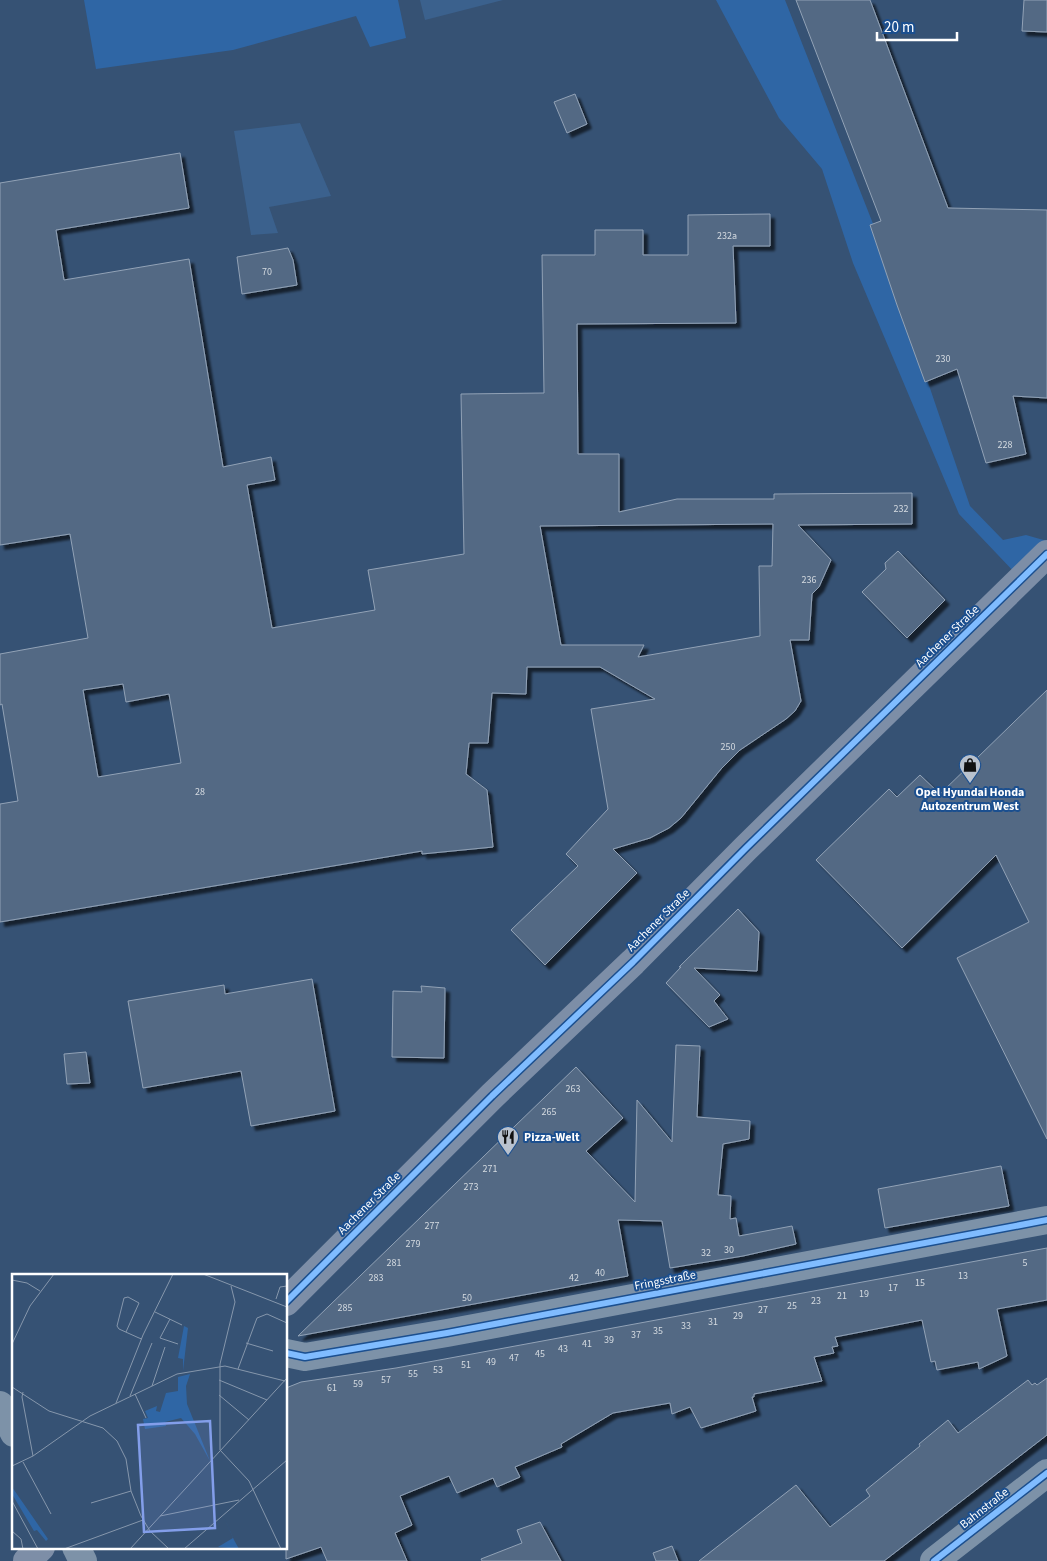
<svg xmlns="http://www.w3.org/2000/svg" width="1047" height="1561" font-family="'Source Sans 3',sans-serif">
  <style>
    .green { fill: #2f66a5 }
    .water { fill: #3b618d }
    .building { fill: #526984; stroke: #92a2b6; fill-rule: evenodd; filter: url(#shadow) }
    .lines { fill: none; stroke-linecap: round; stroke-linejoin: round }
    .minor { stroke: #7d92a8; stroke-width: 28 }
    .major { stroke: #7d8ea7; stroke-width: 28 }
    .cycleway-casing { stroke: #1b4f8f; stroke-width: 9 }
    .cycleway { stroke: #80bcff; stroke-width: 6 }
    .labels { text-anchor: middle; stroke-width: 4; stroke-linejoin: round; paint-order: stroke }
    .number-label { font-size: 10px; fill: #d4dae0 }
    .street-label { font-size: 12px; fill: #fff; stroke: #1b4f8f }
    .poi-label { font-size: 12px; font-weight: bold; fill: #fff; stroke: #1b4f8f }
    .inset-road { fill: none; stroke: #8697ac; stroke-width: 1 }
    .view { fill: #839eea; fill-opacity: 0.15; stroke: #839eea; stroke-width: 2.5 }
    .inset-edge { fill: none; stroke: #fff; stroke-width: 2.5 }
  </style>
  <defs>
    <filter id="shadow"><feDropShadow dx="4.5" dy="4.5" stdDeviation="1" flood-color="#0009"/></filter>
  </defs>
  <rect width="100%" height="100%" fill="#365274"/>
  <g class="green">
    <path d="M84,0H398L406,38L370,47L356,16L233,50L96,69Z"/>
    <path d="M716,0H785L881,244L970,506L1003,540L1026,535L1047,541L1017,575L959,514L853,263L822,169L779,118Z"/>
  </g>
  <g class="water">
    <path d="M420,0H503L425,20Z"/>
    <path d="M300,123L331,196L269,207L278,233L251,235L234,131Z"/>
  </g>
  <g class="building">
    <path d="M796,0H870L948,208L1047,210V398L1013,396L1026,454L986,463L957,369L925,382L897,305L870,225L881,221Z"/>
    <path d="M1024,0H1047V32L1022,31Z"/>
    <path d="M575,94L587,124L567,133L554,102Z"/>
    <path d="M180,153L189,208L56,230L64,280L189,259L223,467L271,457L275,480L247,485L272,628L375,610L368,570L464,554L461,394L544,393L542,255H595V230H643V255H688V215L770,214V246H733L736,323L577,324L578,454H619V512L677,499H774V494L912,493V524L798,525L831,560L819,587L812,594L809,640H790L801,701L795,711L786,719L740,750L721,769L681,818L669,828L650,838L613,849L637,873L545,965L511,930L578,866L566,854L608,809L591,709L655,699L600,667H527L526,694L492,693L488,743H469L466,774L487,790L493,847L422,854V851L0,922V804L18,801L2,704L0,705V654L88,638L70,534L0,545V183ZM773,524L772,566H759L760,636L638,657L644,645H561L540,526ZM123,684L126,702L169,694L181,763L98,777L83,690Z"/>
    <path d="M288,248L293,260L297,285L242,294L237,257Z"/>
    <path d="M898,551L945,600L907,638L862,592L886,569L885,563Z"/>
    <path d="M1047,690V1139L957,958L1029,922L996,855L902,948L816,860L889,789L897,797L920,775L940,794Z"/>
    <path d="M738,909L759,932L757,971L694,968L720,995L714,1001L728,1019L709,1027L666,983L681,967H679Z"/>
    <path d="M312,979L335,1111L251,1126L241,1071L143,1088L128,1001L224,985L225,994Z"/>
    <path d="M421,986L445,988L444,1058L392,1057L393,991L422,992Z"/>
    <path d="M676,1045L700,1046L697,1117L750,1121L749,1139L723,1144L718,1195L731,1196L730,1219L736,1218L739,1236L792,1226L796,1244L743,1256L670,1268L662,1221L618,1220L628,1276L298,1336L576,1067L623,1118L586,1151L635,1202L637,1100L672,1142Z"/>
    <path d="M86,1052L90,1083L67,1084L64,1054Z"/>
    <path d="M1001,1166L1009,1206L885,1228L878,1189Z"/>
    <path d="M1047,1248V1300L997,1309L1007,1356L979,1369L978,1362L937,1370L935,1361L931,1362L922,1320L835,1337L838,1346L832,1347L834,1353L814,1357L822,1381L754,1394V1397H752L756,1411L701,1428L690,1407L672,1414L670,1403L613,1413L561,1444L562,1447L515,1467L520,1477L497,1487L493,1478L457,1493L449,1476L400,1496L412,1525L395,1533L407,1561H327L321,1547L286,1559V1388L301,1382L396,1368Z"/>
    <path d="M1047,1378V1435L884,1561H699L796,1485L830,1527L870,1496L866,1490L920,1446L919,1444L948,1420L958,1433L1028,1380L1032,1385L1035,1383L1037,1385Z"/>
    <path d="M540,1522L561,1561H482L481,1559L522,1543L517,1530Z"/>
    <path d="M672,1546L678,1561H656L653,1553Z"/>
  </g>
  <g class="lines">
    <g class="minor">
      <path d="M286,1353L305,1357L447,1333L1047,1220"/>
      <path d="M0,1405L14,1433"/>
      <path d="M76,1547L83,1561"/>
      <path d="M934,1561L1047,1473"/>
    </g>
    <g class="major">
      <path d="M286,1302L492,1096L633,962L746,848L1047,554"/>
      <path d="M27,1561L41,1547"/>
    </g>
    <g class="cycleway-casing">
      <g id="cycleway">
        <path d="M286,1302L492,1096L633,962L746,848L1047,554"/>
        <path d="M286,1353L305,1357L447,1333L1047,1220"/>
        <path d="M934,1561L1047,1473"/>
      </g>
    </g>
    <use href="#cycleway" class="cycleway"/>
  </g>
  <defs>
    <g id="shop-pin" transform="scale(1.125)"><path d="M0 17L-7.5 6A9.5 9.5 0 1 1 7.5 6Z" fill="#b9c2ce" stroke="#1b4f8f"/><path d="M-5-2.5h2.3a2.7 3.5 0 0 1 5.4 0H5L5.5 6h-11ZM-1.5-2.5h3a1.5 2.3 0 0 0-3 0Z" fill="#111"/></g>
    <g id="restaurant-pin" transform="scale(1.125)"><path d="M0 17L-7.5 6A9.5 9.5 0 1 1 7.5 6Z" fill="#b9c2ce" stroke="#1b4f8f"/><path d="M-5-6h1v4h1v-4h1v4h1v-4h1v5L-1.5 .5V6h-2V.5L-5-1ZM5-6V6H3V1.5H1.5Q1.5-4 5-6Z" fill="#111"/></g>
  </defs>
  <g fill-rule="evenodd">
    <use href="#shop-pin" x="970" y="765"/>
    <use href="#restaurant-pin" x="508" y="1137"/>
  </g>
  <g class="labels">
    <g class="number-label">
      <text x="727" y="239">232a</text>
      <text x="267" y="275">70</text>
      <text x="943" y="362">230</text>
      <text x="1005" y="448">228</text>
      <text x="901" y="512">232</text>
      <text x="809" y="583">236</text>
      <text x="728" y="750">250</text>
      <text x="200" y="795">28</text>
      <text x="573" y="1092">263</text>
      <text x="549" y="1115">265</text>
      <text x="490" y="1172">271</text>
      <text x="471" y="1190">273</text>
      <text x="432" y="1229">277</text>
      <text x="413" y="1247">279</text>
      <text x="729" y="1253">30</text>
      <text x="706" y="1256">32</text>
      <text x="394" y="1266">281</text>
      <text x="1025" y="1266">5</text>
      <text x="600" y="1276">40</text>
      <text x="963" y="1279">13</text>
      <text x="376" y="1281">283</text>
      <text x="574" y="1281">42</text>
      <text x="920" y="1286">15</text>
      <text x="893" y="1291">17</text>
      <text x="864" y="1297">19</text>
      <text x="842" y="1299">21</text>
      <text x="467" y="1301">50</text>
      <text x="816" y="1304">23</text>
      <text x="792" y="1309">25</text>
      <text x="345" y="1311">285</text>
      <text x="763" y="1313">27</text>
      <text x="738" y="1319">29</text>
      <text x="713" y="1325">31</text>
      <text x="686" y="1329">33</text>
      <text x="658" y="1334">35</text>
      <text x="636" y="1338">37</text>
      <text x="609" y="1343">39</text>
      <text x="587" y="1347">41</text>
      <text x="563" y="1352">43</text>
      <text x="540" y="1357">45</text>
      <text x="514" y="1361">47</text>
      <text x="491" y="1365">49</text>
      <text x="466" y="1368">51</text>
      <text x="438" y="1373">53</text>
      <text x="413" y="1377">55</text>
      <text x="386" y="1383">57</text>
      <text x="358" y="1387">59</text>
      <text x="332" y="1391">61</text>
    </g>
    <g class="street-label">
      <text transform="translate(947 636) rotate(-44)" y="4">Aachener Straße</text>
      <text transform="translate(658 920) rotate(-45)" y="4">Aachener Straße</text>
      <text transform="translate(369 1203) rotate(-45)" y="4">Aachener Straße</text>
      <text transform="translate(665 1280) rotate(-11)" y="4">Fringsstraße</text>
      <text transform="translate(984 1508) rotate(-38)" y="4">Bahnstraße</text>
    </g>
    <g class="poi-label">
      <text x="970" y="796">Opel Hyundai Honda<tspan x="970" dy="14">Autozentrum West</tspan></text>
      <text x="524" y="1141" text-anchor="start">Pizza-Welt</text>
    </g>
  </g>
  <g transform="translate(12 1274)">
    <rect width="275" height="275" fill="#365274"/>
    <path d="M172,52L176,54L171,97V85L166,84ZM178,100L174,112L175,130L198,187L183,160L169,144L153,148L154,152L133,155L131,145L136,144L133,137L145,132L144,137L148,138L154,119L166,117V103ZM0,213L36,265L34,267L25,256L22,257L0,220ZM212,243L222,266L227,275L206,273L221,264Z" fill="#2f66a5"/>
    <path class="inset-road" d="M191,0L275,33M0,6L15,9L28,17M219,12L223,28L208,90V176L237,207L269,275M264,25L268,13L275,12M143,38L170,51M158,45L148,64L166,70M114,58L127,29L116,23L112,24L105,52L107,55L127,64L130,65M234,69L261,77M0,70L18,32L42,0M226,95L245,44L255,40L275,49M207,106L255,126M140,112L153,73M0,113L37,137L91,154L105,167L114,185L119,217L129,242L138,257L157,275M11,118L10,123L21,182M123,120L134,144M207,121L237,146M118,122L140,69M104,129L131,61L161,0M11,188L39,240M0,192L21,182L78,142L165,100L213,92L273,107M0,227L26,275M79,229L119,217M148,242L227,226M0,257L9,265L11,275M52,275L131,246M118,275L275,104M172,275L275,186"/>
    <path class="view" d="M198,147L203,254L132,258L126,151Z"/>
    <rect width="275" height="275" class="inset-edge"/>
  </g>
  <path d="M877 32v8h80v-8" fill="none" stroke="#ffffff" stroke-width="2.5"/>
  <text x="884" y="32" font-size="15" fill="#ffffff" stroke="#1b4f8f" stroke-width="4" paint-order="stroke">20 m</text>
</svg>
